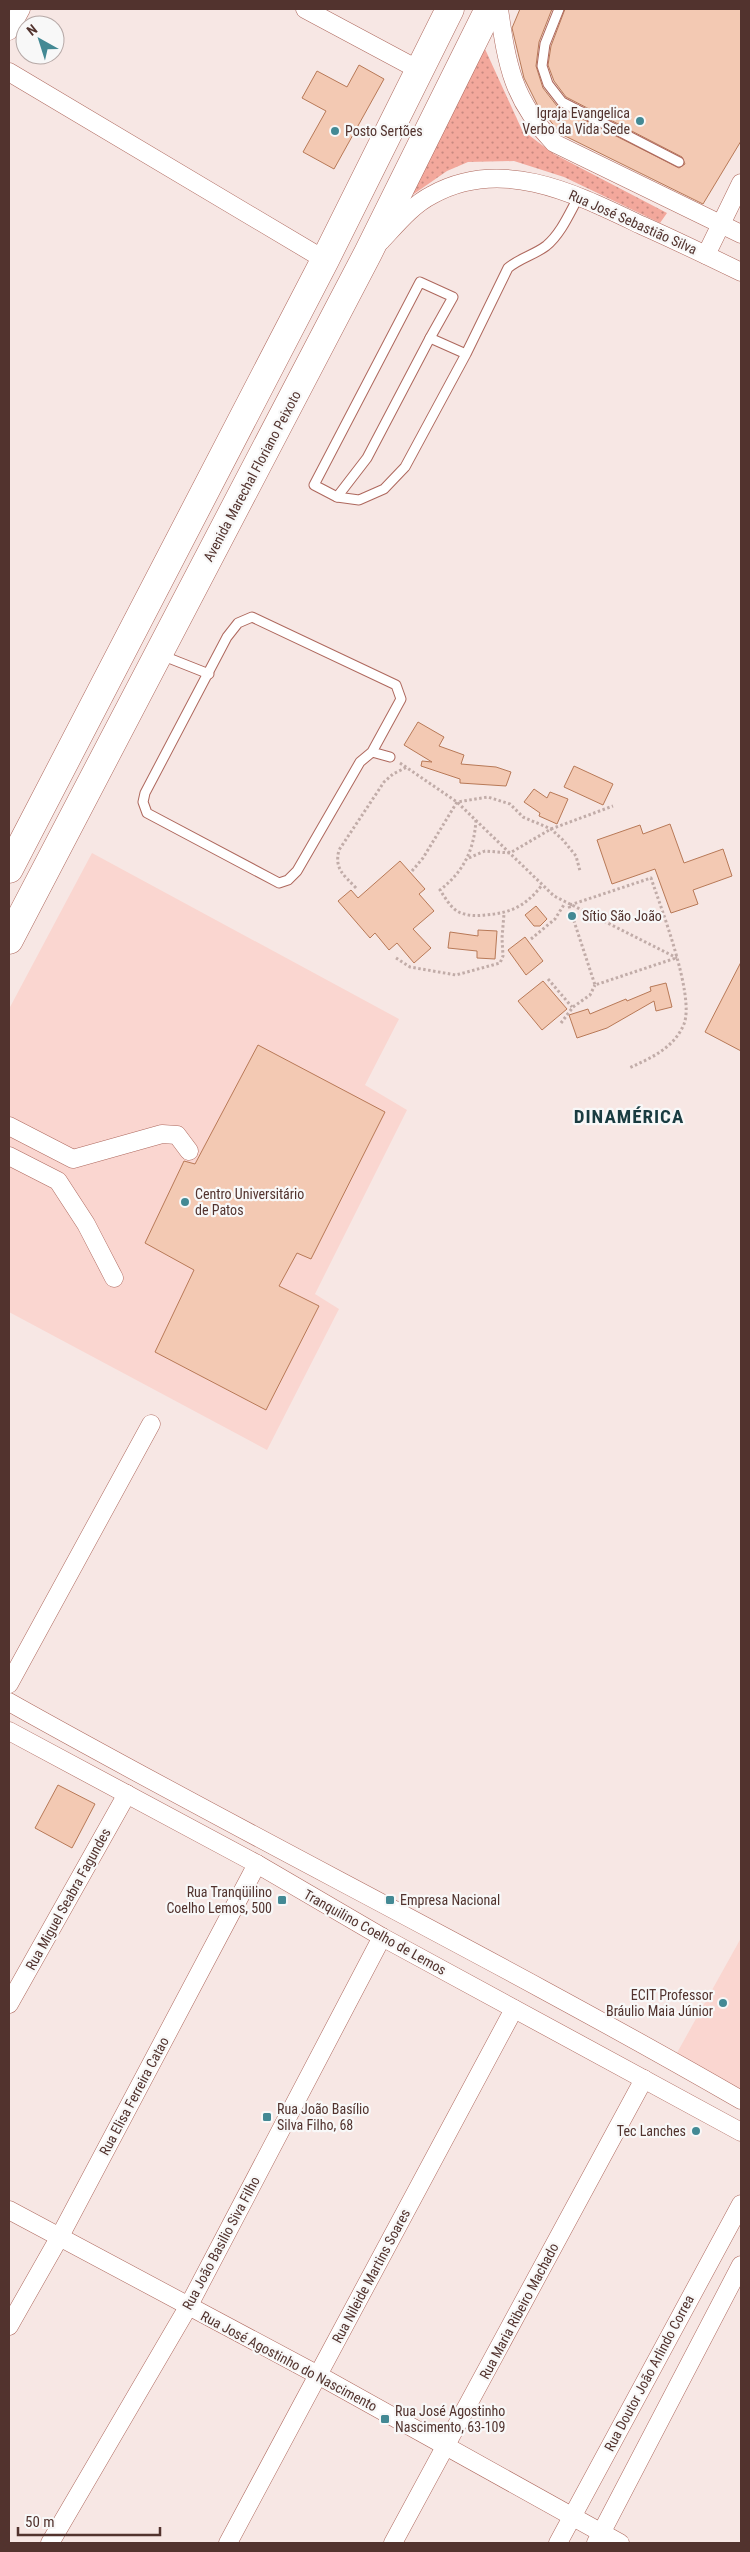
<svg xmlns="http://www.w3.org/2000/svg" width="750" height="2552" font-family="'Roboto Condensed',sans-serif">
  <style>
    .built { fill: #fad6d0 }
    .grass { fill: url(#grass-dots) }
    .building { fill: #f3c9b3; stroke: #b87957 }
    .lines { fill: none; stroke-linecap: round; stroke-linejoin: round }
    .lane-casing { stroke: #ae685d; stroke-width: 11 }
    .street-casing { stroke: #ae685d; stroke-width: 19 }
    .primary-casing { stroke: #ae685d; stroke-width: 29 }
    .path { stroke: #c1aca8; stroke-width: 3; stroke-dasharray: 2.5 2.5; stroke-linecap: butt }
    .lane { stroke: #fff; stroke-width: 9 }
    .street { stroke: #fff; stroke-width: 18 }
    .primary { stroke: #fff; stroke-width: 28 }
    .poi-dot { fill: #438994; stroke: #f8f8f8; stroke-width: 2 }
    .labels { text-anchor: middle; stroke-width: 4.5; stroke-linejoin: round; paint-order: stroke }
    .poi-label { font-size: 14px; fill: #52332e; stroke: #f8f8f8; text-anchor: start }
    .street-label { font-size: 14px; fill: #52332e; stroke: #f8f8f8 }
    .district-label { font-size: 19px; font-weight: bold; letter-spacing: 1px; fill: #193b40; stroke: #f8f8f8 }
  </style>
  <defs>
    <pattern id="grass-dots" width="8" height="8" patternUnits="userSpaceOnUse" patternTransform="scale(1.25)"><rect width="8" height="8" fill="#f3a89c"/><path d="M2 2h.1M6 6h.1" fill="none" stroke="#c78980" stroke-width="1.8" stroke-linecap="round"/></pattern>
  </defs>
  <rect width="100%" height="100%" fill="#f7e7e4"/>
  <g class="built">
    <path d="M92,853L399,1019L365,1085L407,1110L315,1294L339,1309L267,1450L9,1312V1009Z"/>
    <path d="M741,1938V2109L668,2069Z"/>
  </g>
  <path class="grass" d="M485,49L522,130L554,154L667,213L660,223L564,177L514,161L468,162L447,171L408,198Z"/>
  <g class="building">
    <path d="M520,9H552L539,42L536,66L543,88L557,106L679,168L685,164L682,157L566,97L554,81L548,65L551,46L565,9H741V141L703,204L561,134L538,106L524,78L512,28Z"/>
    <path d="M359,65L384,79L334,169L303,152L326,111L302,98L317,71L347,87Z"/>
    <path d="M418,722L444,737L439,746L464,755L461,764L496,767L511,772L506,786L460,783V779L421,766L422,761L432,762L404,745Z"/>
    <path d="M574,766L613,784L603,805L564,787Z"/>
    <path d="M534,789L547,798L550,792L568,799L557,824L539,816L540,813L524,802Z"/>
    <path d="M670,824L684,863L723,849L732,876L693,890L698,904L671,913L655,869L612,884L597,840L640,825L643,834Z"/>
    <path d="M400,861L425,889L419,894L434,911L413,929L431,948L414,963L397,943L389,950L375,933L370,938L338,901L351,890L358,898Z"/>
    <path d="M536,906L547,919L540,926H534L525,915Z"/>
    <path d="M478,930L497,931L495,959L477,958V951L448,948L450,932L478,936Z"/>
    <path d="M525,937L543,961L526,975L508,950Z"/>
    <path d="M741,962V1051L705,1032Z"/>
    <path d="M543,981L567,1009L542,1030L518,1001Z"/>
    <path d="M666,983L672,1007L656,1011L654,1001L607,1028L577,1038L569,1015L588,1009L590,1014L626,999L627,1001L651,991L650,987Z"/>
    <path d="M258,1045L385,1112L311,1259L297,1253L279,1286L319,1306L266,1410L155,1352L194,1270L145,1243L184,1161L195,1164Z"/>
    <path d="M58,1785L95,1804L72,1848L35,1828Z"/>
  </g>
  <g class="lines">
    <g class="lane-casing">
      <g id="lane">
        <path d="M559,9L545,44L542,66L548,84L562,102L679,162"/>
        <path d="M466,354L430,338L453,297L420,282L314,485L337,497L359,500L384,489L405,467L466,354L508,268C520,258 534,255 546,246C561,234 570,212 579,196"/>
        <path d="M337,497L367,458L430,338"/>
        <path d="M161,655L209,674"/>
        <path d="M372,752L401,699L396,685L252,617L238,623L227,637L145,793L143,802L147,813L279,883L288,880L297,871L360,762L372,752L390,757"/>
      </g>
    </g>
    <g class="street-casing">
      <g id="street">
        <path d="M305,9L419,70"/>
        <path d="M499,9C507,66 513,100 554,143L741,234"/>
        <path d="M9,31L21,9"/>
        <path d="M9,72L325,260"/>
        <path d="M381,241C396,225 412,205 432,195C502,156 576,194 641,225C675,240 708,256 741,272"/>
        <path d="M706,255L741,183"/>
        <path d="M9,1126L73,1159L162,1134L177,1135L189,1151"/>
        <path d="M9,1156L58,1181L86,1224L114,1278"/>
        <path d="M9,1684L151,1424"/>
        <path d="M9,1702C251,1838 500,1961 741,2100"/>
        <path d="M9,1731L257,1864L382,1937L741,2132"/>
        <path d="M9,2004L127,1794"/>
        <path d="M9,2210L318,2375L620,2543"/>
        <path d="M9,2326L59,2238L257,1864"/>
        <path d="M50,2543L188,2307L382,1937"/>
        <path d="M228,2543L514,2009"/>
        <path d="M393,2543L644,2079"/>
        <path d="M558,2543L741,2204"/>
        <path d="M596,2543L741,2265"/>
      </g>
    </g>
    <g class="primary-casing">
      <g id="primary">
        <path d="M9,869L325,260L450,9"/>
        <path d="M9,940L368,253L489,9"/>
      </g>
    </g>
    <g class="path">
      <path d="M400,763L457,802L554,896L677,958"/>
      <path d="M476,820C474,850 464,871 440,890C446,899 452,910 461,913C469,916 477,916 485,915C511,913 526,906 542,885"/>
      <path d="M469,858L485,851L510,853L551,829L613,806"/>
      <path d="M412,871L423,858L457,802L488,797L510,804L523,817L551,829L563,840L576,856L580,871"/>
      <path d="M356,888C344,875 334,869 339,850L384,782L393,774L407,767"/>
      <path d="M570,905L651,878C661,908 695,996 684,1024C674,1048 651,1058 629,1068"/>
      <path d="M569,906L595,985L676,958"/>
      <path d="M531,939L555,919L565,903"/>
      <path d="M396,958L410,967L456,975L500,963L503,956L502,938L504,914"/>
      <path d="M548,979L572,1007"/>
      <path d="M561,1023L573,1007L590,995L595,985"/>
    </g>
    <use href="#lane" class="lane"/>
    <use href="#street" class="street"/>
    <use href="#primary" class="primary"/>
  </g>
  <g class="poi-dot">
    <circle cx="640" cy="121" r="5"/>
    <circle cx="335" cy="131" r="5"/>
    <circle cx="572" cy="916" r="5"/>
    <circle cx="185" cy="1202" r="5"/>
    <rect x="277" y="1895" width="10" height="10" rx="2.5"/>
    <rect x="385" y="1895" width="10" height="10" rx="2.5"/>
    <circle cx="723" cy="2003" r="5"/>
    <rect x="262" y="2112" width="10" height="10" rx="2.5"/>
    <circle cx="696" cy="2131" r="5"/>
    <rect x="380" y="2414" width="10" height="10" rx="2.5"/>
  </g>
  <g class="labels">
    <g class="poi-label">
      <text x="630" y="118" text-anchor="end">Igraja Evangelica<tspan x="630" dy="16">Verbo da Vida Sede</tspan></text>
      <text x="345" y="136">Posto Sertões</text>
      <text x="582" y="921">Sítio São João</text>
      <text x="195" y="1199">Centro Universitário<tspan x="195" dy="16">de Patos</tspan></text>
      <text x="272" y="1897" text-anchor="end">Rua Tranqüilino<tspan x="272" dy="16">Coelho Lemos, 500</tspan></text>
      <text x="400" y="1905">Empresa Nacional</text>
      <text x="713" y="2000" text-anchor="end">ECIT Professor<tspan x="713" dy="16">Bráulio Maia Júnior</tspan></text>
      <text x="277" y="2114">Rua João Basílio<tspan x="277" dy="16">Silva Filho, 68</tspan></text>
      <text x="686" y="2136" text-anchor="end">Tec Lanches</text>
      <text x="395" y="2416">Rua José Agostinho<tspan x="395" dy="16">Nascimento, 63-109</tspan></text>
    </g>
    <g class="street-label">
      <text transform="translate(633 222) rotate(24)" y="5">Rua José Sebastião Silva</text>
      <text transform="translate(252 476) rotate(-62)" y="5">Avenida Marechal Floriano Peixoto</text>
      <text transform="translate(68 1899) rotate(-61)" y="5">Rua Miguel Seabra Fagundes</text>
      <text transform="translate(375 1932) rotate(29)" y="5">Tranquilino Coelho de Lemos</text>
      <text transform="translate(134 2096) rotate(-62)" y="5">Rua Elisa Ferreira Catao</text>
      <text transform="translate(221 2243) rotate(-62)" y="5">Rua João Basilio Siva Filho</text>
      <text transform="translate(371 2276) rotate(-62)" y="5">Rua Nileide Martins Soares</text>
      <text transform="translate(519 2311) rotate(-62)" y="5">Rua Maria Ribeiro Machado</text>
      <text transform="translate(289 2361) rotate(28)" y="5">Rua José Agostinho do Nascimento</text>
      <text transform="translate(649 2373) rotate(-62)" y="5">Rua Doutor João Arlindo Correa</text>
    </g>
    <g class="district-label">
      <text x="629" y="1123">DINAMÉRICA</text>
    </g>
  </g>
  <rect width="750" height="2552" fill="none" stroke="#52332e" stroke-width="20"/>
  <g transform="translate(40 40) rotate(321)"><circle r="24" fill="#f8f8f8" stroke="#b6a9a7"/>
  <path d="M0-4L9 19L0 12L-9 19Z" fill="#438994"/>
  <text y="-8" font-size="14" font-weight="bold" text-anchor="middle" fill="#52332e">N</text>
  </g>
  <path d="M18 2527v8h142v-8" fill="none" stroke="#52332e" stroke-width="2.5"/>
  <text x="25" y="2527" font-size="15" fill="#52332e" stroke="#f8f8f8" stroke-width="4" paint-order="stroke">50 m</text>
</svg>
